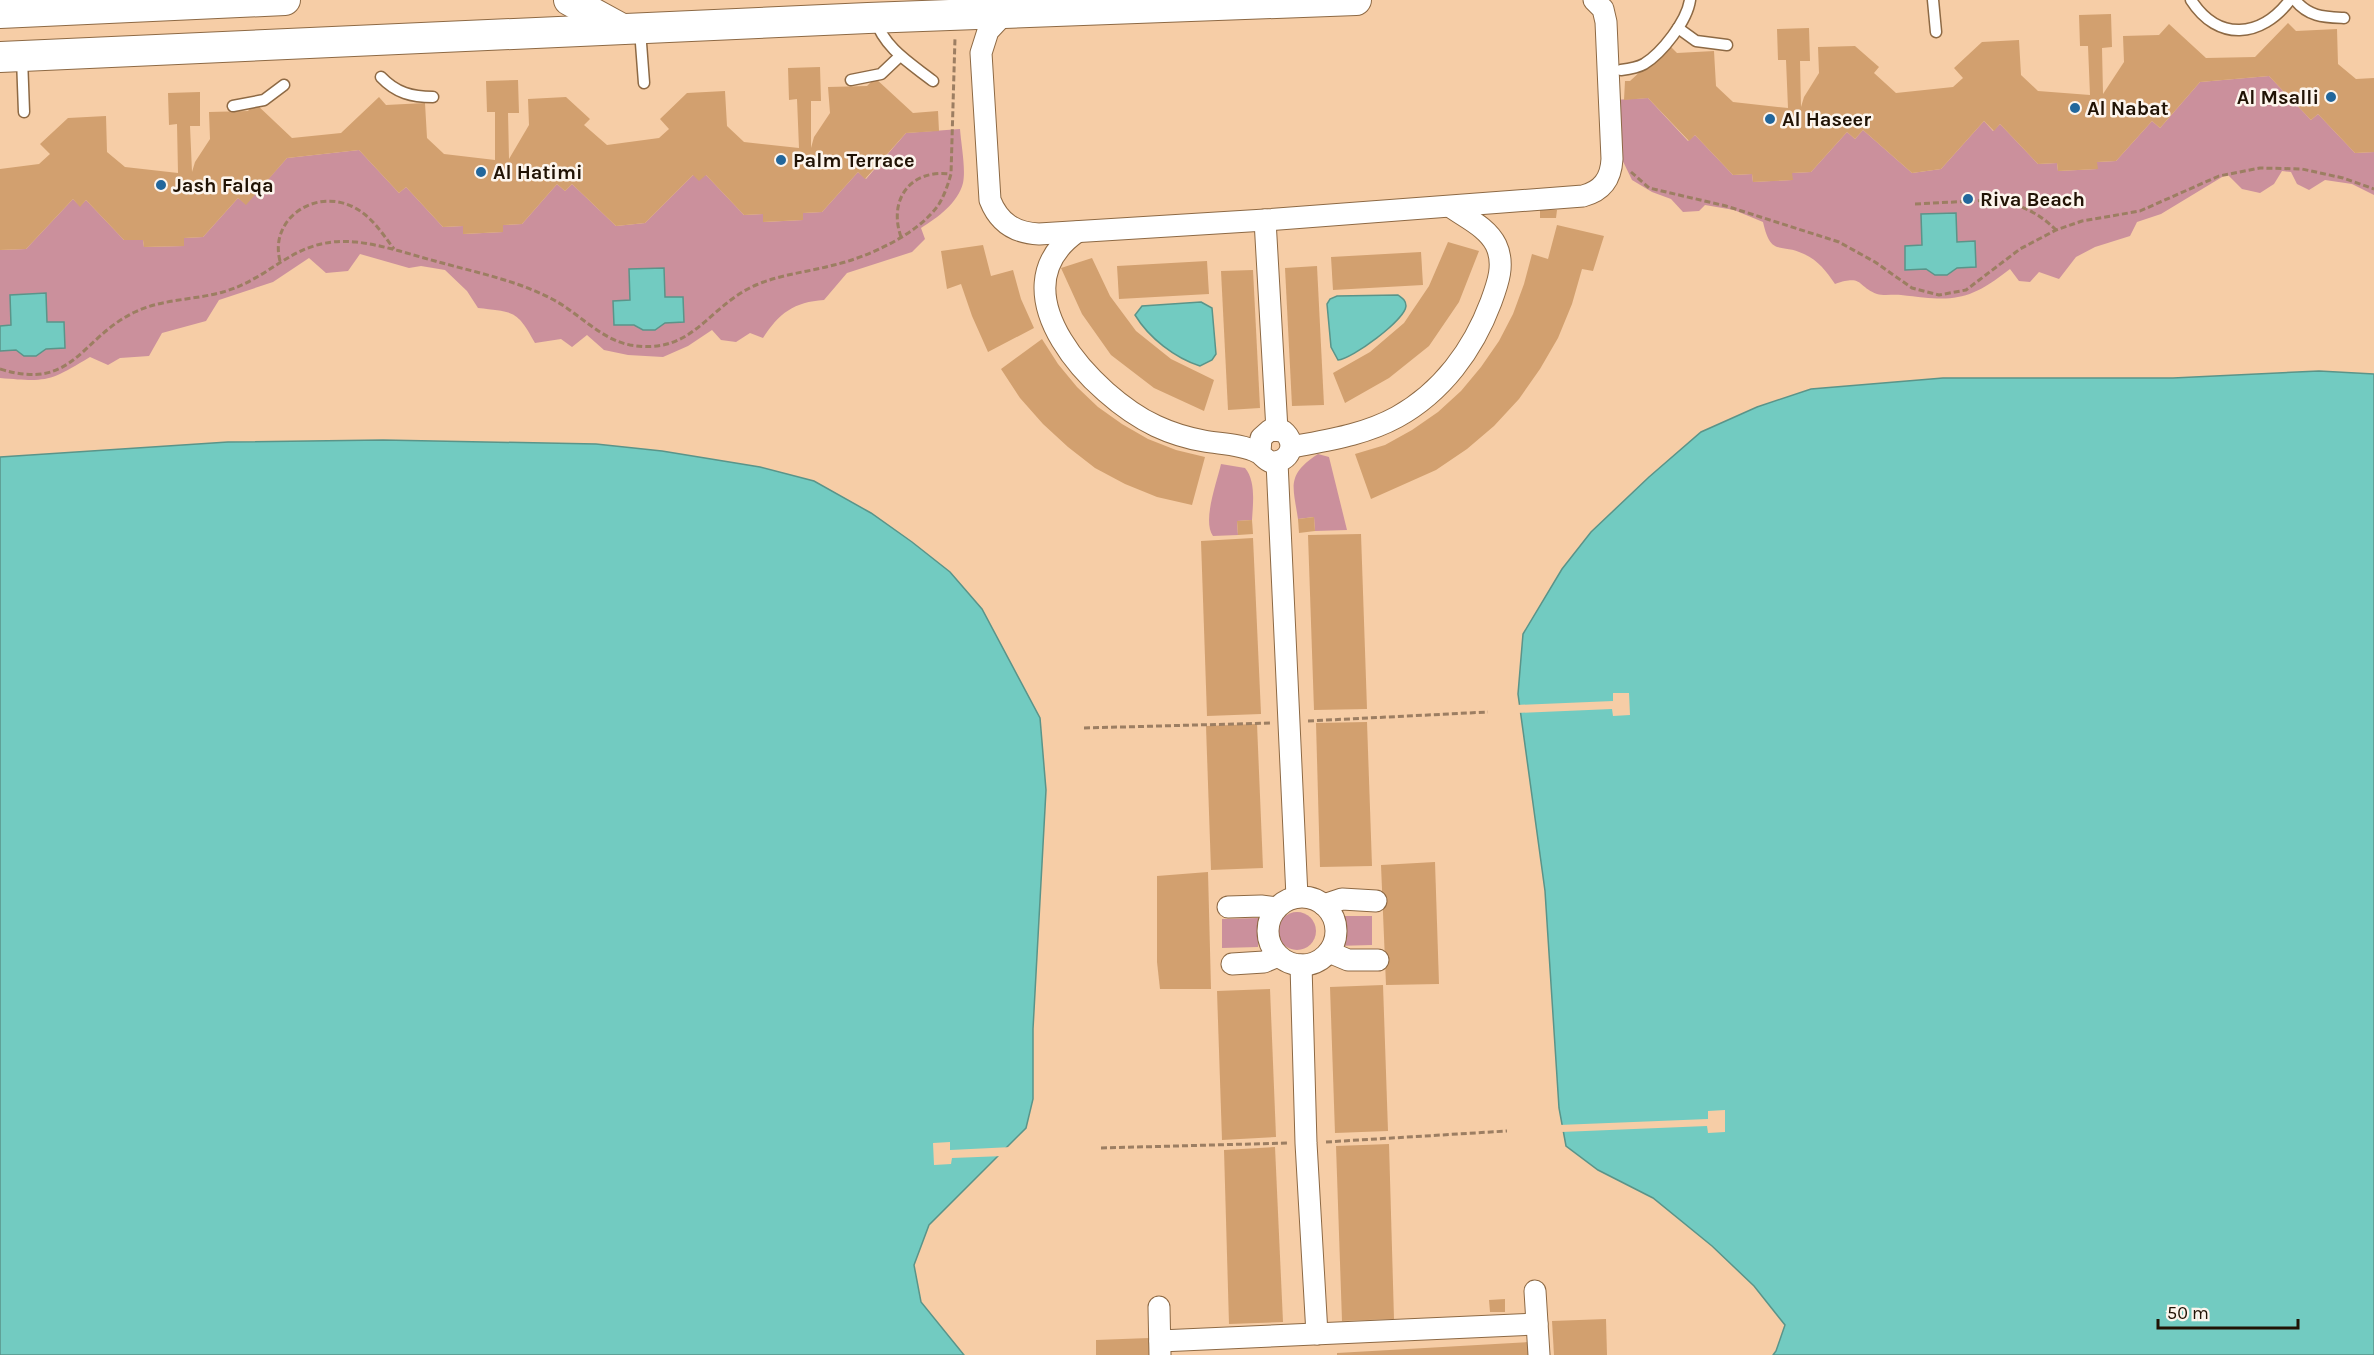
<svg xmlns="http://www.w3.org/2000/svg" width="2374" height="1355" font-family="Karla,sans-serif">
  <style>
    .green { fill: #cb909c }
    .water { fill: #72cbc1; stroke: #5a9489; stroke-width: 1.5 }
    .pier { fill: #f6cda6 }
    .building { fill: #d2a06f }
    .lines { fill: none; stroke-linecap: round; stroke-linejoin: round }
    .lane-casing { stroke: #8d6944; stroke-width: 13 }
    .street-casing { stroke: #8d6944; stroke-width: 23 }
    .secondary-casing { stroke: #8d6944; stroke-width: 32 }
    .path { stroke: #9c7e62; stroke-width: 3; stroke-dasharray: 6 3; stroke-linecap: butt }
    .lane { stroke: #fff; stroke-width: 10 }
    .street { stroke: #fff; stroke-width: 21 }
    .secondary { stroke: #fff; stroke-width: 30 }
    .poi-dot { fill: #22679c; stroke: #fdf5ed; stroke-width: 2 }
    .labels { text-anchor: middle; stroke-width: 5; stroke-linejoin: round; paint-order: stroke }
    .poi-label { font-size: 20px; font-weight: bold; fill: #211305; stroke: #fdf5ed; text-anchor: start }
  </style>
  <rect width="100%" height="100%" fill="#f6cda6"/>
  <g class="green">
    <path d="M2269,76L2311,120L2318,114L2355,153L2374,152V195L2352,184L2325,180L2309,190L2297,184L2291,172L2282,171L2274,184L2260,193L2242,189L2227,174L2161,214L2137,222L2130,236L2095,247L2076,257L2059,279L2039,272L2030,282L2019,281L2010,269C1967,303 1952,301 1901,295C1894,294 1884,296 1877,294C1857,287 1864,274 1835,284C1826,271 1819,261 1804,254C1780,242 1771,258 1763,222L1734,210L1705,205L1699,211L1683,212L1671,199L1652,192L1632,180L1617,149L1613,100L1648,98L1688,141L1695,135L1733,175L1752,174L1753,182L1792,180V173L1811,172L1847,132L1855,139L1863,130L1912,173L1941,169L1984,121L1993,131L2000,124L2038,164L2057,163L2058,171L2097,169V162L2116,161L2152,121L2160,128L2200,82Z"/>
    <path d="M960,129C961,144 966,169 963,183C958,203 937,218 921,228L925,239L912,252L847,273L824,300C794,302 779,313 763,338L750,333L736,342L721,340L712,330L688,346L663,357L628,355L604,350L587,335L572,347L561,339L535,343C517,310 514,312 478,308L467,291L445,270L421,266L409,268L360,254L348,271L326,273L309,258L273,282L219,300L206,321L162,333L149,356L120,358L108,365L90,357C49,382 47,382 0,378V250L26,249L73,199L80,206L86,200L124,240H143L144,247L184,246V238L203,237L238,198L246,204L287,158L359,150L399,193L406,187L443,227L463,226V234L503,232V225L522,224L557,184L565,191L572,184L616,226L645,223L693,175H706L744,215L763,214L764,222L803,220V213L822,212L858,172L866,179L906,133Z"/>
    <path d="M1318,454L1329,457L1347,530L1315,531L1314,517L1298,519C1293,486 1286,475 1318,454Z"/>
    <path d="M1221,464L1245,468C1256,481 1253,503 1252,520L1237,521L1238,535L1213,536C1202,521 1217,482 1221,464Z"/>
    <circle cx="1297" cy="931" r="19"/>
    <path d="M1335,916H1372V945L1336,946Z"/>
    <path d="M1258,918V947L1222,948V919Z"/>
  </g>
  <g class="water">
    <path d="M1956,213L1957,242L1975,241L1976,267L1957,268L1947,275H1935L1926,269L1905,270V246L1922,245L1921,214Z"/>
    <path d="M664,268L665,297H683L684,322L665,323L655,330H643L634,325H614L613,301L630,300L629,269Z"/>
    <path d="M46,293L47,322H64L65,348L46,349L36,356H24L16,350L0,351V326L11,325L10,295Z"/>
    <path d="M1398,295C1402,298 1406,300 1406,306C1405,320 1352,359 1338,360L1331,347L1327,304L1330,299L1337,296Z"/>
    <path d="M1201,302L1212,308L1216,354L1212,360L1200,366C1175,358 1149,338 1135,315L1142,306Z"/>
    <path d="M2319,371L2374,374V1355H1773L1776,1351L1785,1325L1754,1286L1712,1246L1653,1198L1598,1170L1566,1146L1559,1108L1545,891L1518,694L1523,634L1562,569L1591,532L1649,477L1701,432L1757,407L1811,389L1943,378H2173Z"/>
    <path d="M383,440L596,444L662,451L760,467L814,481L871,513L912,542L950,572L982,609L1040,718L1046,790L1033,1029V1099L1026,1128L929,1225L914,1265L921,1302L964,1355H0V457L228,442Z"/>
  </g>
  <g class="pier">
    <path d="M1613,693H1629L1630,715L1613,716L1612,709L1517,713L1516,705L1613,701Z"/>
    <path d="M1725,1110V1132L1708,1133L1707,1126L1561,1132L1559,1125L1708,1119V1111Z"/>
    <path d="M950,1142V1150L1012,1147L1004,1156L952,1158L951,1164L934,1165L933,1143Z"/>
  </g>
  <g class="building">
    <path d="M2111,14L2112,47L2102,48L2103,94L2124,62L2123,36L2159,35L2169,24L2206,58L2255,57L2288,23L2296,31L2337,29L2338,64L2356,79L2374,78V152L2355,153L2318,114L2311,120L2269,76L2200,82L2160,128L2152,121L2116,161L2097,162L2098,169L2058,171L2057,163L2038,164L2000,124L1994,131L1984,121L1941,169L1912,173L1863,130L1855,139L1847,132L1811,172L1792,173L1793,180L1753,182L1752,174L1733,175L1695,135L1689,141L1648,98L1624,100L1625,81H1630L1669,45L1677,53L1714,51L1716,86L1733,102L1788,108L1786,60H1778L1777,29L1809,28L1810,61H1800L1801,107L1804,97L1819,73L1818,47L1855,46L1879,67L1874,73L1896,93L1953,87L1963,78L1954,68L1982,42L2019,40L2021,75L2038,91L2090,95L2088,46H2080L2079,15Z"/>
    <path d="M820,67L821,101H811V148L814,137L830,113L828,87L867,86L875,78L913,113L938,111L939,131L906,133L865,179L858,172L822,212L803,213V220L763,222V214L744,215L706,175L699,181L693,175L645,223L616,226L572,184L565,191L557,184L522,224L503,225V232L463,234V226L443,227L406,187L399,193L359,150L287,158L246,205L238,198L203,237L184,238V246L144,247L143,240H124L86,200L80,207L73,199L26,249L0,250V169L39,164L50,154L40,144L68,118L106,116L107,152L125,167L178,173L177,124L169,125L168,93L200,92V126H190L192,172L195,162L210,139L209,112L248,111L255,103L292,138L341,133L379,97L386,105L425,103L427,138L444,154L495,160V112H487L486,81L518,80L519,113H508L509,159L529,125L528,99L566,97L590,119L584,125L607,145L659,138L669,129L660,119L687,93L725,91L727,126L744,142L799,148L797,99L789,100L788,68Z"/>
    <path d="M1540,209L1557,210L1556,218H1540Z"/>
    <path d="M1557,225L1604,236L1593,271L1582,269L1572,304L1558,338L1540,369L1519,399L1494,426L1467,449L1436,470L1371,499L1355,454L1385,445L1412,430L1438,412L1461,391L1481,367L1499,341L1513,314L1524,284L1532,254L1548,259Z"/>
    <path d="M1448,242L1479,251L1459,302L1429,346L1389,378L1345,403L1333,373L1370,352L1404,323L1429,286Z"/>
    <path d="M983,245L991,276L1013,270L1021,299L1034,328L988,352L972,316L961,284L947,289L941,251Z"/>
    <path d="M1421,252L1423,285L1333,290L1331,257Z"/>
    <path d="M1092,258L1110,296L1136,331L1171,359L1214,380L1204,411L1154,388L1111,355L1082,314L1061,268Z"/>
    <path d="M1207,261L1209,294L1119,299L1117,266Z"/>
    <path d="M1317,266L1324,405L1292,406L1285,268Z"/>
    <path d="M1253,270L1260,408L1228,410L1221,271Z"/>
    <path d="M1042,339L1058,364L1077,387L1098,407L1122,424L1148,439L1176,450L1205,457L1192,505L1157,497L1125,484L1095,468L1068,447L1043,424L1020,398L1001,369Z"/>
    <path d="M1314,517L1315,531L1299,533L1298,519Z"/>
    <path d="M1252,520L1253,534L1238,535L1237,521Z"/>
    <path d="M1361,534L1367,709L1314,710L1308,535Z"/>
    <path d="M1253,538L1261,714L1207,716L1201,541Z"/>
    <path d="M1367,722L1372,866L1320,867L1316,723Z"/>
    <path d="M1257,724L1263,868L1211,870L1206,726Z"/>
    <path d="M1435,862L1439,984L1386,985L1381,865Z"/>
    <path d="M1208,872L1211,989H1160L1157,962V876Z"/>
    <path d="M1383,985L1388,1131L1335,1133L1330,987Z"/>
    <path d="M1270,989L1276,1137L1222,1140L1217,991Z"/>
    <path d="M1389,1144L1394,1319L1342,1321L1336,1146Z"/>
    <path d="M1275,1147L1283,1322L1229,1324L1224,1150Z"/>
    <path d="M1505,1299V1312H1490L1489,1300Z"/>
    <path d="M1606,1319L1607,1355H1554L1552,1321Z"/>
    <path d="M1149,1338V1355H1096V1340Z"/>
    <path d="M1530,1342V1355H1337V1353Z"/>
  </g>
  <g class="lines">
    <g class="lane-casing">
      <g id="lane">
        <path d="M1933,0L1936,32"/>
        <path d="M2191,0C2218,42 2261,38 2290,0"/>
        <path d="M2295,0C2309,17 2324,17 2344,18"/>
        <path d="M875,19C885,49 910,63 933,81"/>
        <path d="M1678,28L1696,41L1727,45"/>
        <path d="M640,30L644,83"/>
        <path d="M22,58L24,112"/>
        <path d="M1621,70C1629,69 1637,68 1644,64C1662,53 1687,21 1690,0"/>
        <path d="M381,77C396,93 412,97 433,97"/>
        <path d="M851,80L881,74L900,56"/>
        <path d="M233,106L264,100L284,85"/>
      </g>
    </g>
    <g class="street-casing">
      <g id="street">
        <path d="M1004,14L988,31L981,53L990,200C999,223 1015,233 1039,234L1265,220L1583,196C1602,191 1611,179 1612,159L1606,22L1603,9L1594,0"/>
        <path d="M1265,220L1277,430"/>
        <path d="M1077,232C993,291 1094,397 1156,426C1171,433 1187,438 1204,441C1221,444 1241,444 1257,452C1262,454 1265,460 1271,462C1290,463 1298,443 1283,431L1270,430L1261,438L1260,452"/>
        <path d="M1292,447C1328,440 1364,435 1397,417C1442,392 1473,350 1491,302C1498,283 1505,264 1496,245C1487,227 1466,218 1451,207"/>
        <path d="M1277,462L1297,897"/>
        <circle cx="1302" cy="931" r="34"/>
        <path d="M1324,905L1342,899L1376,901"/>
        <path d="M1228,907L1261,906L1277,908"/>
        <path d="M1329,952L1348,960H1378"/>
        <path d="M1232,964L1264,962L1278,956"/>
        <path d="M1301,965L1306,1143L1317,1334"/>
        <path d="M1535,1291L1539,1355"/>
        <path d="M1159,1307L1160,1355"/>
        <path d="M1160,1341L1537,1324"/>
      </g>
    </g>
    <g class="secondary-casing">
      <g id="secondary">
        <path d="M569,0L622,29"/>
        <path d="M0,13L285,0"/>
        <path d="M0,57L868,18L1356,0"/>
      </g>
    </g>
    <g class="path">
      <path d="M1631,172L1649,188L1726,206L1839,242L1875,262L1912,288L1939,295L1966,290L2020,249L2056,230L2082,221L2140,211L2219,176L2260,168L2302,169L2343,178L2374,189"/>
      <path d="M1915,204L1993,200C2018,203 2038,212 2056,230"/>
      <path d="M901,237C888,200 910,169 950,174"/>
      <path d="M280,261C269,219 314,189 351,206C370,214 382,233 394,249"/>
      <path d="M0,369C74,392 80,338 135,312C162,299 194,300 223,292C275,277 294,236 356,242C383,245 409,254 435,261C474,272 516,280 552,299C579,313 600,339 630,345C694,356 707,306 756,285C782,274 808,272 834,265C868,257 919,234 939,204C945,194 948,184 951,174L955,38"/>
      <path d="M1308,721L1488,712"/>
      <path d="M1084,728L1271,723"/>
      <path d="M1326,1142L1507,1131"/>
      <path d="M1101,1148L1287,1143"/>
    </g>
    <use href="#lane" class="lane"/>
    <use href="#street" class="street"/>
    <use href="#secondary" class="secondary"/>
  </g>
  <g class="poi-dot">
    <circle cx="2331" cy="97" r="6"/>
    <circle cx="2075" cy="108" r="6"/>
    <circle cx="1770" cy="119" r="6"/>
    <circle cx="781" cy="160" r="6"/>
    <circle cx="481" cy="172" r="6"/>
    <circle cx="161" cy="185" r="6"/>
    <circle cx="1968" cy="199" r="6"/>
  </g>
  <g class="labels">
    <g class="poi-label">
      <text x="2319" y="104" text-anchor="end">Al Msalli</text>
      <text x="2087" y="115">Al Nabat</text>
      <text x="1782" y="126">Al Haseer</text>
      <text x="793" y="167">Palm Terrace</text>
      <text x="493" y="179">Al Hatimi</text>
      <text x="173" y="192">Jash Falqa</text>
      <text x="1980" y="206">Riva Beach</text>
    </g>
  </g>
  <path d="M2158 1319v9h140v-9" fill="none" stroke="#211305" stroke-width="3"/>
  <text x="2167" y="1319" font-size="18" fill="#211305" stroke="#fdf5ed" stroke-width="4.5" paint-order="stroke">50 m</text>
</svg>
